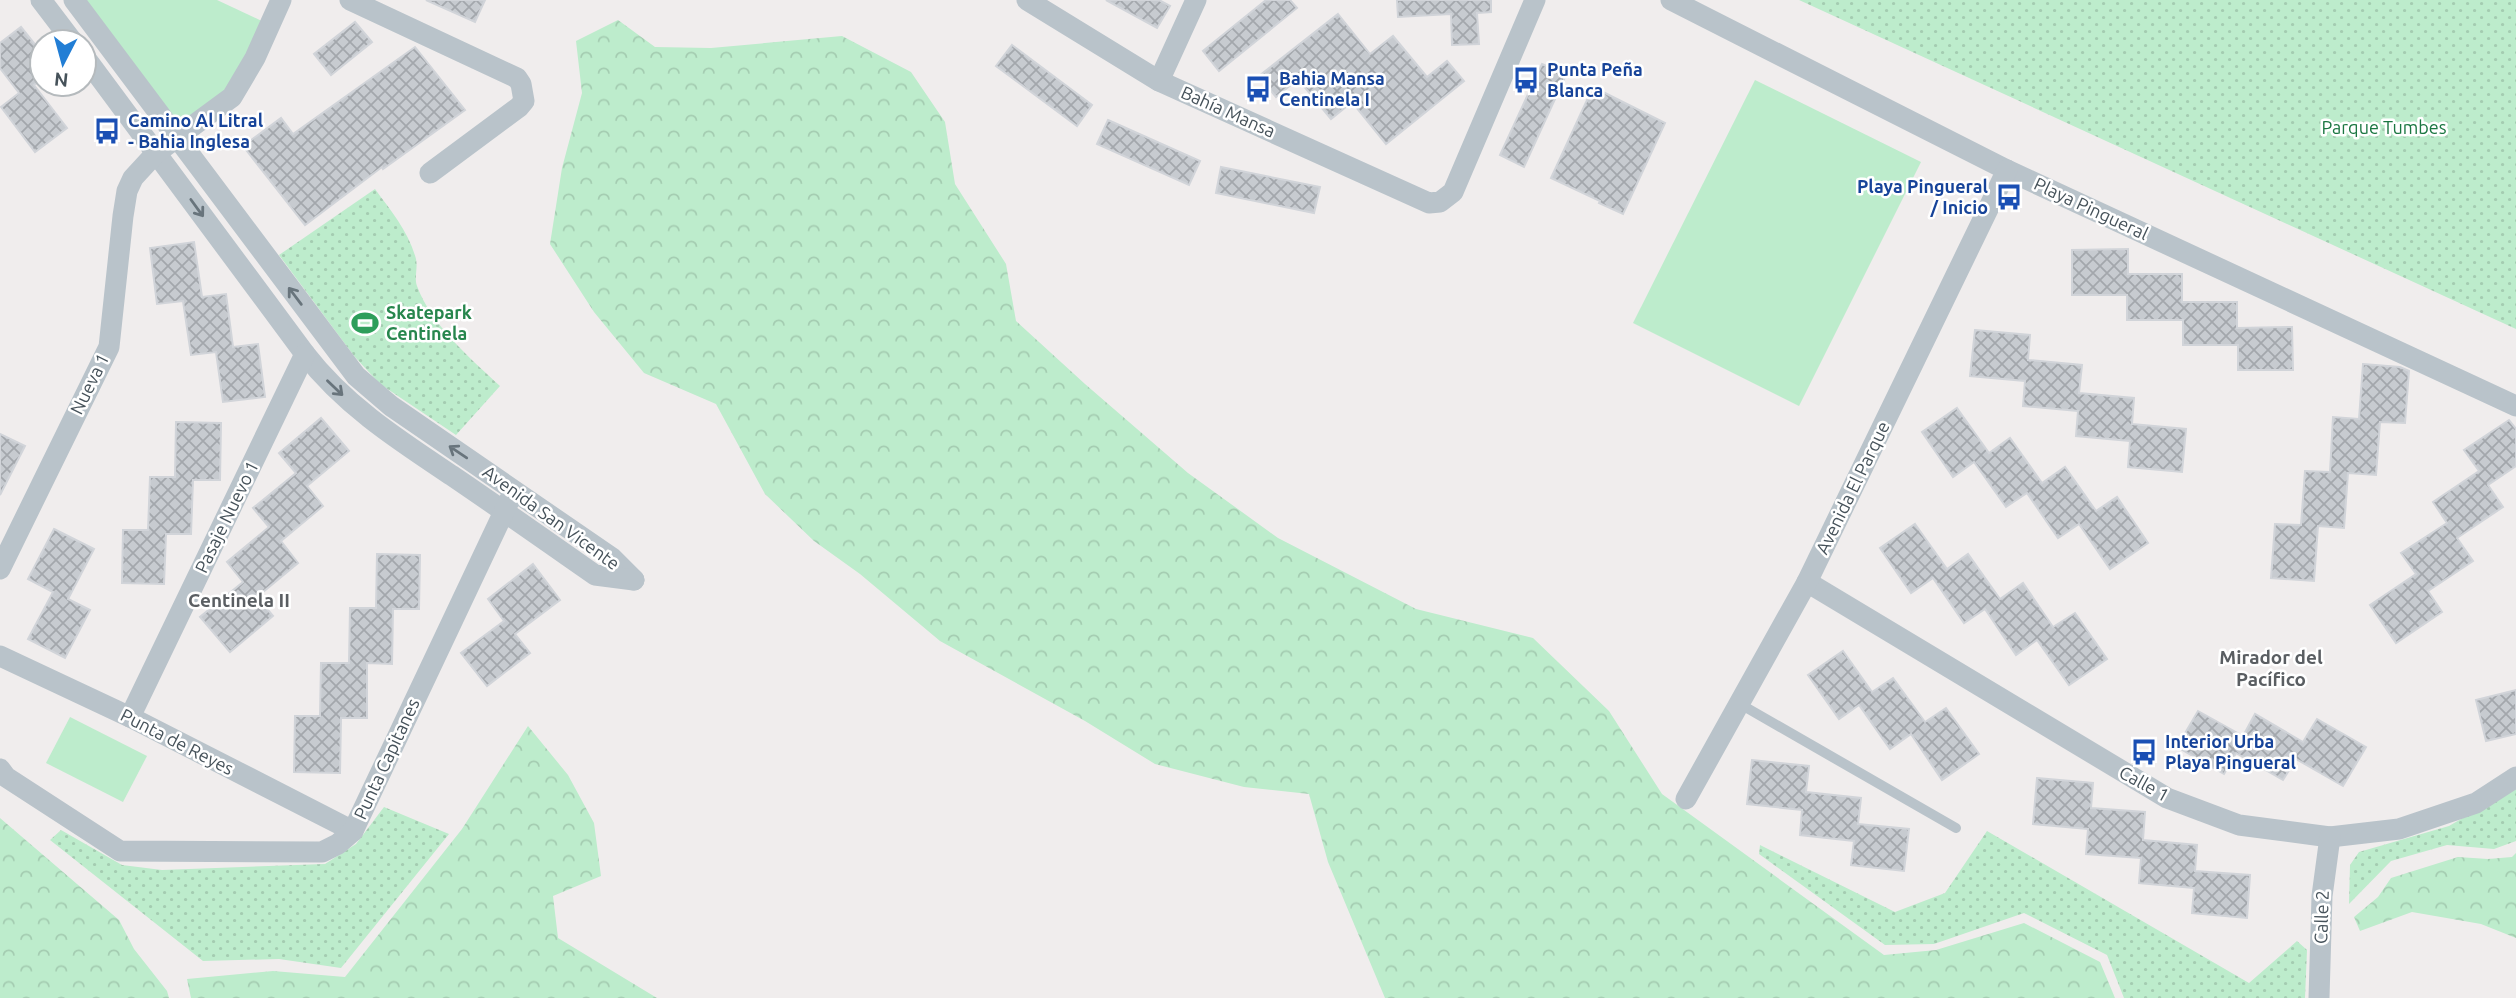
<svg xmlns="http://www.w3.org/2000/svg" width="2516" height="998" font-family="Ubuntu,sans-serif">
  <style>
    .grass { fill: #bdeccc }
    .forest { fill: url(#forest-crowns) }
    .park { fill: url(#park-dots) }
    .building { fill: url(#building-cross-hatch); stroke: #d1d4d9; stroke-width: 2 }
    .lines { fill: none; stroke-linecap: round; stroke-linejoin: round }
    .lane { stroke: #b9c3ca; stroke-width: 10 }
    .street { stroke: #b9c3ca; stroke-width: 21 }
    .oneway { stroke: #68747c }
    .labels { text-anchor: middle; stroke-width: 5; stroke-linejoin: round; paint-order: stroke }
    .transit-label { font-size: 18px; font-weight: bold; fill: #164399; stroke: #fff; text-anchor: start }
    .street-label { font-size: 18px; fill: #46525a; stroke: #fff }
    .park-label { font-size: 18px; fill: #1b7742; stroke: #fff }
    .leisure-label { font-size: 18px; font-weight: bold; fill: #27864d; stroke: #fff; text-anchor: start }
    .neighbourhood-label { font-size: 19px; font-weight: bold; fill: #5a5e62; stroke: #fff }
  </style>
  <defs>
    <pattern id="forest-crowns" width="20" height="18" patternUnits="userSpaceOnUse" patternTransform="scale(1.75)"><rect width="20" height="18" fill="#bdeccc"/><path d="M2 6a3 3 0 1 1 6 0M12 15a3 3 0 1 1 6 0" fill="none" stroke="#a4ccb1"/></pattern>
    <pattern id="park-dots" width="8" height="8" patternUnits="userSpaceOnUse" patternTransform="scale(1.75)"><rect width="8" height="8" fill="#bdeccc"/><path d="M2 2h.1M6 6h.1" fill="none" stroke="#a4ccb1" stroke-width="1.8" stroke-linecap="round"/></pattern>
    <pattern id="building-cross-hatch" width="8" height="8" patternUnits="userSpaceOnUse" patternTransform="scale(1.75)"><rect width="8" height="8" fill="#c7cbd0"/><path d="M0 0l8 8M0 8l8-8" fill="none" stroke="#a3a7ac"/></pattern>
  </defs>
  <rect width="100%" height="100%" fill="#f0eded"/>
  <g class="grass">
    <path d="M85,0H217L266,23L229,95L181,130Z"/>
    <path d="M1755,80L1921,162L1799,406L1633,323Z"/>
    <path d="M70,717L147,756L123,802L46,763Z"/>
  </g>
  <g class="forest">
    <path d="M618,20L655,47L711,48L842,36L911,72L945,122L955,184L1006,264L1016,321L1085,384L1188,473L1278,538L1416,609L1533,638L1609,711L1662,794L1884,955L1936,950L2024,923L2100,962L2115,998H1385L1328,862L1309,794L1244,787L1155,764L1085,721L940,641L860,574L814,541L765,494L716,404L644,373L594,312L550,244L562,168L582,93L576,41Z"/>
    <path d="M528,726L568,775L594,823L601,876L553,896L558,938L657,998H191L187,979L273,971L345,977L462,829Z"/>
    <path d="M0,818L119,920L134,949L167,991L169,998H0Z"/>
    <path d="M2516,853V938L2481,924L2412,912L2360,931L2354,917L2378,897L2391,878L2458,857L2488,859L2512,857Z"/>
  </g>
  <g class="park">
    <path d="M1799,0H2516V329Z"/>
    <path d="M375,189C391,211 409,232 416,259C418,268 414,278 417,286C432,326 470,358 500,386L456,435L380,384L354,356L279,255Z"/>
    <path d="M2516,787V841L2494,849L2447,845L2391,861L2349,904L2350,865L2359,852L2449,826Z"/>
    <path d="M384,807L449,834L341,968L279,959L203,961L50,840L61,830L122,865L162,870L325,864L356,844Z"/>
    <path d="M1987,831L2249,983L2297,941L2307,950L2305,998H2124L2107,955L2024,913L1934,944L1885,945L1759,854L1760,845L1895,912L1945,893Z"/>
  </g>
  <g class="building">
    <path d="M426,0H485L475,22Z"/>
    <path d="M1106,0H1159L1170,6L1157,28Z"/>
    <path d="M1266,0H1290L1297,8L1219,71L1203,51Z"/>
    <path d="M1397,0H1491V12L1477,13L1479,44L1452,45L1451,14L1398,17Z"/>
    <path d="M1338,14L1370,54L1393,36L1427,77L1447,61L1464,81L1386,144L1352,102L1331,119L1298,79L1276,97L1259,76Z"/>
    <path d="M355,22L372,42L331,75L314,54Z"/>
    <path d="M21,27L42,53V79L34,85L67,128L35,152L1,107L19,93L0,68V43Z"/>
    <path d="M1012,45L1092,105L1077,126L996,66Z"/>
    <path d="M415,47L465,110L383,169L382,167L305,225L243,146L281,118L293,134Z"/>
    <path d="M1542,64L1566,75L1524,167L1500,155Z"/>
    <path d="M1593,87L1665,123L1623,214L1599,203L1600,201L1551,178Z"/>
    <path d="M1108,120L1200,161L1189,185L1097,144Z"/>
    <path d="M1221,167L1320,187L1314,213L1216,193Z"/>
    <path d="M194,242L202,297L226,294L233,347L258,344L265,397L223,402L216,352L191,355L183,301L157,304L150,248Z"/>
    <path d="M2128,249V274H2182V302H2237V328L2292,327L2293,370H2238V345H2183V320H2127V295H2072V250Z"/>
    <path d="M1975,330L2030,335L2028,360L2082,365L2079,393L2134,398L2132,424L2186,429L2182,472L2128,467L2130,441L2076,436L2078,411L2023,406L2025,381L1970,376Z"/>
    <path d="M2363,364L2400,367L2409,371L2405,423L2380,422L2376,475L2348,473L2344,528L2318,526L2314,581L2271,578L2275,524L2301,525L2305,471L2330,472L2333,417L2359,419Z"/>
    <path d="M1957,408L1989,453L2010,438L2042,483L2065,467L2096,511L2117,497L2148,543L2110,569L2079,524L2058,538L2027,493L2006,507L1974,462L1953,477L1922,432Z"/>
    <path d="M321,418L349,451L307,486L323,506L281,541L298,563L257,597L273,616L230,652L200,617L243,582L227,562L269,527L253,508L296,473L279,453Z"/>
    <path d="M2509,420L2516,429V466L2488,485L2503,507L2457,538L2473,561L2428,591L2442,612L2396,643L2370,605L2416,574L2401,553L2447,523L2433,502L2479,471L2464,450Z"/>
    <path d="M176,422L221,423L220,480H193L191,534H166L164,584L122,583L123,530H148L150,477H175Z"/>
    <path d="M0,434L25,446L0,495Z"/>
    <path d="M1915,524L1947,569L1968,554L2000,599L2023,583L2053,627L2075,613L2107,659L2069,685L2037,640L2016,655L1985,609L1964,623L1933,578L1911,593L1880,548Z"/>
    <path d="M54,529L94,549L68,599L90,610L65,658L28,639L53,592L28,579Z"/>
    <path d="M377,554L420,555L419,609H393L392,664L367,663V718H341L340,773L294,772L295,716H320L321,663H349L350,608H376Z"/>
    <path d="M533,564L560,600L515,634L530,653L487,686L461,653L504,621L488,599Z"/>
    <path d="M1843,651L1872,692L1893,678L1925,722L1946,708L1979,754L1942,780L1911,734L1890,749L1859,705L1839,719L1808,675Z"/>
    <path d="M2516,690V734L2486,741L2476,700Z"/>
    <path d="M2198,711L2243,736L2255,714L2303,742L2317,719L2366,747L2343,786L2296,759L2283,780L2236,753L2224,774L2177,747Z"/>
    <path d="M1752,760L1809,766L1806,792L1861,798L1858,824L1909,829L1904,871L1851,865L1854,841L1800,835L1802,810L1747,804Z"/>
    <path d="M2037,778L2093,783L2091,808L2145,812L2143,840L2197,845L2195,871L2250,875L2247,918L2192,913L2194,888L2139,883L2141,858L2086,854L2088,829L2033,824Z"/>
  </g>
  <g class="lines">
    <path class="lane" d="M1740,704L1956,828"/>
    <g class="street">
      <path d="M41,0L73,42"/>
      <path d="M74,0L356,376L391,406L612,558L634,580"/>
      <path d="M350,0L517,78L521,84L524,101L519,107L430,173"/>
      <path d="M1027,0L1159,81L1429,203L1440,202L1453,192L1535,0"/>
      <path d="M1671,0L2007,170L2516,406"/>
      <path d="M84,56L305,354C345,406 400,441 454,477C501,509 548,542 595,575L634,580"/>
      <path d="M1159,81L1196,0"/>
      <path d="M0,569L109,347L123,216L127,191L133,178L156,153L232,97L255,58L281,0"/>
      <path d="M1807,582L2167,798L2239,825L2330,837L2399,829L2476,803L2516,777"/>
      <path d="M0,656L130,717L353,831"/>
      <path d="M130,717L305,354"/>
      <path d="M0,769L6,777L120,851L322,852L338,844L353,831L510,499"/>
      <path d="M1686,799L1807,582L2007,170"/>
      <path d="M2319,998L2322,896L2330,837"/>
    </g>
  </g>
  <defs><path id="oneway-shaft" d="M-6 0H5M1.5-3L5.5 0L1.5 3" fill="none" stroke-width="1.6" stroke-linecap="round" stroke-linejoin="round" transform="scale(1.75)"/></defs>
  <g class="oneway">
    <use href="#oneway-shaft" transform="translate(197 208) rotate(54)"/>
    <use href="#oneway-shaft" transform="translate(295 296) rotate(-127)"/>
    <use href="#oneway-shaft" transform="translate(335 388) rotate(44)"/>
    <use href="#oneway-shaft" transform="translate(458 452) rotate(-146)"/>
  </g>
  <defs>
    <g id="bus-bare" transform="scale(2.1)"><path d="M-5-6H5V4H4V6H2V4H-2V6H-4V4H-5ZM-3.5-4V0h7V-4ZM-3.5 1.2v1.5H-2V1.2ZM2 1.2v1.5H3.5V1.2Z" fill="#1a4fb4" stroke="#fff" stroke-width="2.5" paint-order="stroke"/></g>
    <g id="stadium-bare" transform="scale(2.1)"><path d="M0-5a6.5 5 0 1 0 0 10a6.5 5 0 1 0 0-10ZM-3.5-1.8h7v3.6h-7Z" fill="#2e9e5b" stroke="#fff" stroke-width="2.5" paint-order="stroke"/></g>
  </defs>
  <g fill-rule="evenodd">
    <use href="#bus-bare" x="1526" y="80"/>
    <use href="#bus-bare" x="1258" y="89"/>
    <use href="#bus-bare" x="107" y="131"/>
    <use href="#bus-bare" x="2009" y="197"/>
    <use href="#stadium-bare" x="365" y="323"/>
    <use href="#bus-bare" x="2144" y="752"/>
  </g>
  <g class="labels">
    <g class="transit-label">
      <text x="1547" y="76">Punta Peña<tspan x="1547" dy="21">Blanca</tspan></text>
      <text x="1279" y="85">Bahia Mansa<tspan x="1279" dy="21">Centinela I</tspan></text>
      <text x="128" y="127">Camino Al Litral<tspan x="128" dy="21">- Bahia Inglesa</tspan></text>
      <text x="1988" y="193" text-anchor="end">Playa Pingueral<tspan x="1988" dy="21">/ Inicio</tspan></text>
      <text x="2165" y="748">Interior Urba<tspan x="2165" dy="21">Playa Pingueral</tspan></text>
    </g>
    <g class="street-label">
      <text transform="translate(1228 112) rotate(24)" y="6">Bahía Mansa</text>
      <text transform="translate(2091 209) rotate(25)" y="6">Playa Pingueral</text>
      <text transform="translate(90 384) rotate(-64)" y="6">Nueva 1</text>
      <text transform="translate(1853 488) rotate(-64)" y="6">Avenida El Parque</text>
      <text transform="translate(227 517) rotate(-64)" y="6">Pasaje Nuevo 1</text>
      <text transform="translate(551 518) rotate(36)" y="6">Avenida San Vicente</text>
      <text transform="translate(177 742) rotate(27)" y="6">Punta de Reyes</text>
      <text transform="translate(387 759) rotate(-65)" y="6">Punta Capitanes</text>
      <text transform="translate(2144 784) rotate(29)" y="6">Calle 1</text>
      <text transform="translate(2322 917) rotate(-88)" y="6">Calle 2</text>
    </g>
    <g class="park-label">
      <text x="2384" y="134">Parque Tumbes</text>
    </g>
    <g class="leisure-label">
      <text x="386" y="319">Skatepark<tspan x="386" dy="21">Centinela</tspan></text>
    </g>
    <g class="neighbourhood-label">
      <text x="239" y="607">Centinela II</text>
      <text x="2271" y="664">Mirador del<tspan x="2271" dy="22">Pacífico</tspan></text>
    </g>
  </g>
  <g transform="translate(63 63) rotate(186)"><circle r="33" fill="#ffffff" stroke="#b5babd" stroke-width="2"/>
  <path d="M0-5L12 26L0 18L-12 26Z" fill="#227ed5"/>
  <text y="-10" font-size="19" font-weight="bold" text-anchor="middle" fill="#46525a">N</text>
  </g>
</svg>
